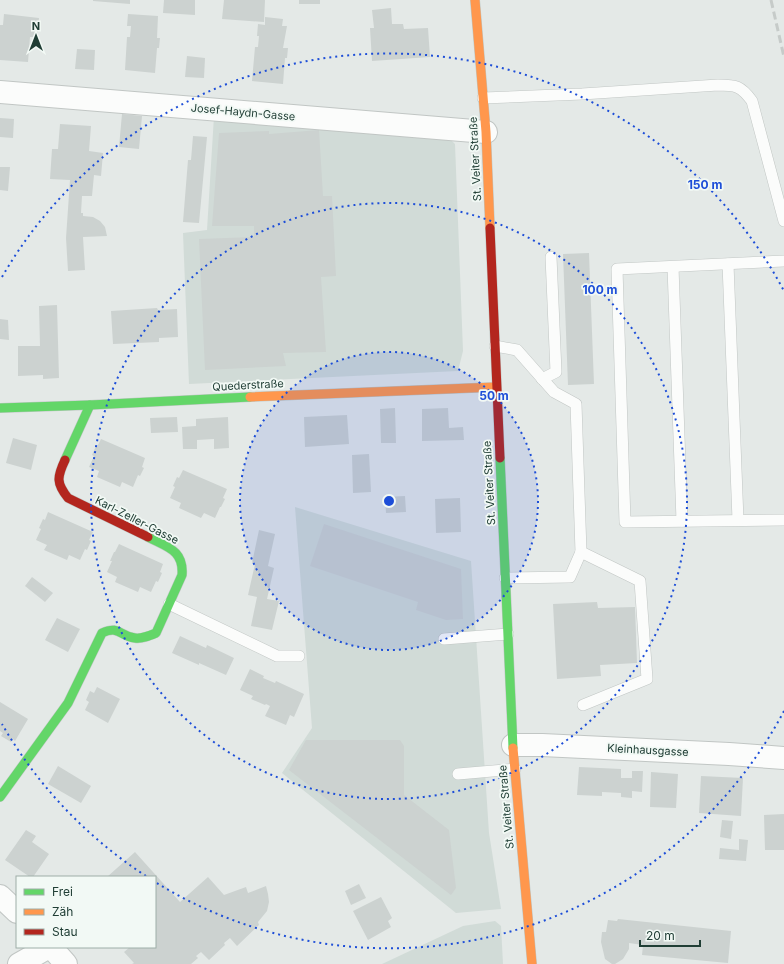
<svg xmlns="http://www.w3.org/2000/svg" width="784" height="964" font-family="Inter,sans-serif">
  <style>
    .built { fill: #d1dbd7 }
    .building { fill: #ccd2d0 }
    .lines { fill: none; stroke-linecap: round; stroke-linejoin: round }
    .lane-casing { stroke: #c1c6c4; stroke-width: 12 }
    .street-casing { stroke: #c1c6c4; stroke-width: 24 }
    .fast-casing { stroke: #bfc7c4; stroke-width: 10 }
    .slow-casing { stroke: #bfc7c4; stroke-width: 10 }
    .jam-casing { stroke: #bfc7c4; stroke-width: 10 }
    .lane { stroke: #fbfcfb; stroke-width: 11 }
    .street { stroke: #fbfcfb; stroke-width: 22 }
    .fast { stroke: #63d668; stroke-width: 9 }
    .slow { stroke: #ff974d; stroke-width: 9 }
    .jam { stroke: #b3261e; stroke-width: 9 }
    .rail { stroke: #c6cbc9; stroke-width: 3; stroke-dasharray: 8 4; stroke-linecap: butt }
    .ring { fill: none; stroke: #1d4ed8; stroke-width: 2; stroke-dasharray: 2 4 }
    .labels { text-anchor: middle; stroke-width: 3.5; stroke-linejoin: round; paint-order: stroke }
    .street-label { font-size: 11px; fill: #203e35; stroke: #f2f9f5 }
    .centre { fill: #1d4ed8; stroke: #f2f9f5; stroke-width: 2 }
    .ring-label { font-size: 12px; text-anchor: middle; font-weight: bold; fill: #1d4ed8; stroke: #f2f9f5; stroke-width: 3.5; stroke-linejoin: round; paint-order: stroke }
  </style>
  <rect width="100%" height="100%" fill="#e4e9e7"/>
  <g class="built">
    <path d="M214,116L450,139L455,144L463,351L458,371L189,384L183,233L207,230Z"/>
    <path d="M295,507L471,561L489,833L501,909L456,913L282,773L312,728Z"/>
    <path d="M495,921L501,926L503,964H382L463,926Z"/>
  </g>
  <g class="building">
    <path d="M93,0H130V4L93,1Z"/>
    <path d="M164,0H195V15L163,13Z"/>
    <path d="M224,0H265L264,22L222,19Z"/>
    <rect x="299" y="0" width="21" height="4"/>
    <path d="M391,8L392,24H403L404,29L428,28L430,57L372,61L370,28H374L372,10Z"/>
    <path d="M4,14L39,18L37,37H30L28,62L0,60V25H3Z"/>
    <path d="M128,14L158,16L157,38H160L159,48H157L155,73L125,70L127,37H130L131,26H127Z"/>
    <path d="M265,17L283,19L282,26H287L283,48H288L287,58H285L283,84L252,81L255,47H258L259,36H257L258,24L265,25Z"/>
    <path d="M77,49L95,50L94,70L75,69Z"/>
    <path d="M187,56L205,58L204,78L185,77Z"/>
    <path d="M122,114L142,116L139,149L119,147Z"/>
    <path d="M0,118L14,119L13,138L0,137Z"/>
    <path d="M60,124L91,126L89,151L103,153L101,176L94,175L92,196H82L81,213H83V216L93,217L100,221L105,227L107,236L83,237L85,270L68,271L66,238L70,180L50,179L52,149H58Z"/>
    <path d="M319,130L323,196H332L336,276L321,277L326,352L283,353L286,366L205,370L199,239L254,237V226H212L219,133L269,131V134Z"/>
    <path d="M193,136L207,137L199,223L183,222L188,160H191Z"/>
    <path d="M0,167H10L8,191L0,190Z"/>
    <path d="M589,253L594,384L568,385L563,254Z"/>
    <path d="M57,305L59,378L43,379V375L18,376V346H40L39,306Z"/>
    <path d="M157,308L158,310L177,309L178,337L159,338V342L113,344L111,311Z"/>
    <path d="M0,319L8,320L9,340L0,339Z"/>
    <path d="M395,408L396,443H381L380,409Z"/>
    <path d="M448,408L449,428L463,427L464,440L422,441V409Z"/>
    <path d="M347,415L349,444L305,447L304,417Z"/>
    <path d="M177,417L178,432L151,433L150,418Z"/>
    <path d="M228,417L229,448L214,449V439L197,440V449H183L182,427L196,426V419Z"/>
    <path d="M13,438L37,445L31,470L6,463Z"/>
    <path d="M101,439L145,458L142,467L144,468L140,476L138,475L133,487L122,482L120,487L97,477L99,471L89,467L94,456L92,455L96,446L97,447Z"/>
    <path d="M369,454L371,492L353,493L352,455Z"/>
    <path d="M183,470L227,489L223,498L225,499L221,507H220L215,518L204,513L201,518L179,508L181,503L170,498L175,487L173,486L177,477L179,478Z"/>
    <path d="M405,496L406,512L386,513L385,497Z"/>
    <path d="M460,498L461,532L436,533L435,499Z"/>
    <path d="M48,512L93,532L89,540L91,541L87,550L85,549L80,560L69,555L67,560L44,550L47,545L36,540L41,529L39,528L43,519L45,520Z"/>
    <path d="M324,524L461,569L463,619L446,620L416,610L418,602L310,566Z"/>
    <path d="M259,530L275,534L268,566L274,568L267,599L279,601L272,630L251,626L257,597L248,595L255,564L252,563Z"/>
    <path d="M119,544L163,564L160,572L162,573L158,582L156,581L151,592L140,587L138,592L115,582L117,577L107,572L112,561H110L114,552H115Z"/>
    <path d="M32,577L53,593L45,602L25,586Z"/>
    <path d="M597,602L598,608L635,607L637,663L600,665L601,676L557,679L553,604Z"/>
    <path d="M57,618L80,629L68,652L45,640Z"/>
    <path d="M180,636L206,648L207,645L234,658L226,675L199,663V665L172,653Z"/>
    <path d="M250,669L264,676L263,678L275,683L276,681L304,694L294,717L290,715L286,725L265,716L270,706L266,704L265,705L251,699L253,696L240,690Z"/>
    <path d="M97,687L120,699L108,723L85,710L89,702L86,700L90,691L94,693Z"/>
    <path d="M0,702L28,719L15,741L13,739L11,742L1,736L3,733L0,731Z"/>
    <path d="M306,740H400L404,746V795L449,830L456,888L451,895L289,770Z"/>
    <path d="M58,766L91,786L81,803L48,784Z"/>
    <path d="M579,767L621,769V778H632V771H643L642,792L632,791V798L621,797V793L602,792V796L577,795Z"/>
    <path d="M651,772L678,774L676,808L650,807Z"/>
    <path d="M701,776L743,778L741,816L699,813Z"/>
    <path d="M784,814V850H765L764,815Z"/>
    <path d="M722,820L733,821L731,839L720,837Z"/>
    <path d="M26,830L36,836L32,842L49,854L33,877H30L5,860Z"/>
    <path d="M739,839L748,840L746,861L719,859L720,848L739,850Z"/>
    <path d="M135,852L180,902L208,877L224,895L246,887L248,893L266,886L268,894L269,902L267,911L258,922L259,925L237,946L230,938L224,943L225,945L209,960L201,952L196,956L198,958L191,964H132L134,963L124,952L130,947H155V877H107Z"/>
    <path d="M359,884L366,898L351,905L345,891Z"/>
    <path d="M381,897L392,918L388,921L391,927L368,940L353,911Z"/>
    <path d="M618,919L731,931L728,963L642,955L643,945L629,943V949L623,959L615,964H612L605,959L601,942L602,932H606L608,920L617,921Z"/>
  </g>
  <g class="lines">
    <g class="lane-casing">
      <g id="lane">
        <path d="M483,98L582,94L718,85C736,85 741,86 752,101L784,221"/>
        <path d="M784,261L617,269L625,522L784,520"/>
        <path d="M728,264L738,520"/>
        <path d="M673,267L682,521"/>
        <path d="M495,346L517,350L554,392L576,404L581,552L640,581L647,679L583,705"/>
        <path d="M542,379L556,372L551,257"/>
        <path d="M505,578L570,577L581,552"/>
        <path d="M169,604L277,656H299"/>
        <path d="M444,639L508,634"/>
        <path d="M458,774L515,769"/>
      </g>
    </g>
    <g class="street-casing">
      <g id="street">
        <path d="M0,92L486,132"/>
        <path d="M513,745H542L729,754L784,758"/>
        <path d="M0,896L17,912"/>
        <path d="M51,947L66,964"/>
        <path d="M19,964L49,947"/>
      </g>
    </g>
    <g class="fast-casing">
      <g id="fast">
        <path d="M0,408L90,405L250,397"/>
        <path d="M500,458L513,748"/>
        <path d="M65,460L90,405"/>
        <path d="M0,797L68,703L102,633C120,625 119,636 135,638C142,639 149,636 156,633L182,575C184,550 167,547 148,537"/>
      </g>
    </g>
    <g class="slow-casing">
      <g id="slow">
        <path d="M475,0L486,132L490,228"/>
        <path d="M250,397L496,387"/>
        <path d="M513,748L532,964"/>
      </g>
    </g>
    <g class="jam-casing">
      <g id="jam">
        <path d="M490,228L500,458"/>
        <path d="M65,460C57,477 56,483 68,498L148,537"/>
      </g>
    </g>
    <use href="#lane" class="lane"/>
    <use href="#street" class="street"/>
    <use href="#fast" class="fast"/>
    <use href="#slow" class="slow"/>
    <use href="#jam" class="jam"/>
    <path class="rail" d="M771,0L784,57"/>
  </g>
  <circle cx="389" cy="501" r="149" fill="#1d4ed8" fill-opacity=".12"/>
  <g class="ring">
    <circle cx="389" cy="501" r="149"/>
    <circle cx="389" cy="501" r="298"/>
    <path d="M784 711A447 447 0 0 1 155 882M146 876A447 447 0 0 1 2 724M2 277A447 447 0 0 1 784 291"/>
  </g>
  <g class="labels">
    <g class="street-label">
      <text transform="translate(243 112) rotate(5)" y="4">Josef-Haydn-Gasse</text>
      <text transform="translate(475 159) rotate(-93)" y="4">St. Veiter Straße</text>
      <text transform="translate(248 385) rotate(-3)" y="4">Quederstraße</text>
      <text transform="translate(489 483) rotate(-93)" y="4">St. Veiter Straße</text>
      <text transform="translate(137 520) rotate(27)" y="4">Karl-Zeller-Gasse</text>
      <text transform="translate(648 750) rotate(3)" y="4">Kleinhausgasse</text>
      <text transform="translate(506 807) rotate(-95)" y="4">St. Veiter Straße</text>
    </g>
  </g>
  <circle cx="389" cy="501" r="6" class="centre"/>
  <g class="ring-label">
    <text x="705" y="189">150 m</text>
    <text x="600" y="294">100 m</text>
    <text x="494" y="400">50 m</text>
  </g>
  <rect x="16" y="876" width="140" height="72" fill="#f2f9f5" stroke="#9eaea8"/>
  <rect x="24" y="889" width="20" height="6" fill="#63d668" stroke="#9eaea8"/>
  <text x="52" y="896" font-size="12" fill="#203e35">Frei</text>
  <rect x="24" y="909" width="20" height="6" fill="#ff974d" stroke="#9eaea8"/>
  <text x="52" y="916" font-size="12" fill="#203e35">Zäh</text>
  <rect x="24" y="929" width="20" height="6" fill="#b3261e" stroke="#9eaea8"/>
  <text x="52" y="936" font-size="12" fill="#203e35">Stau</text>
  <g transform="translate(36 36)" stroke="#f2f9f5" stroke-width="3" paint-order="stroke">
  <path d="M0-3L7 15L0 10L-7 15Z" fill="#203e35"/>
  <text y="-6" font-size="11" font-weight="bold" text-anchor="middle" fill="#203e35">N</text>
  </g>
  <path d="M640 940v6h60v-6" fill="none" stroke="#203e35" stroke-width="2"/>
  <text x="646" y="940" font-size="12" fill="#203e35" stroke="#f2f9f5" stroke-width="3" paint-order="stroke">20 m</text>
</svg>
